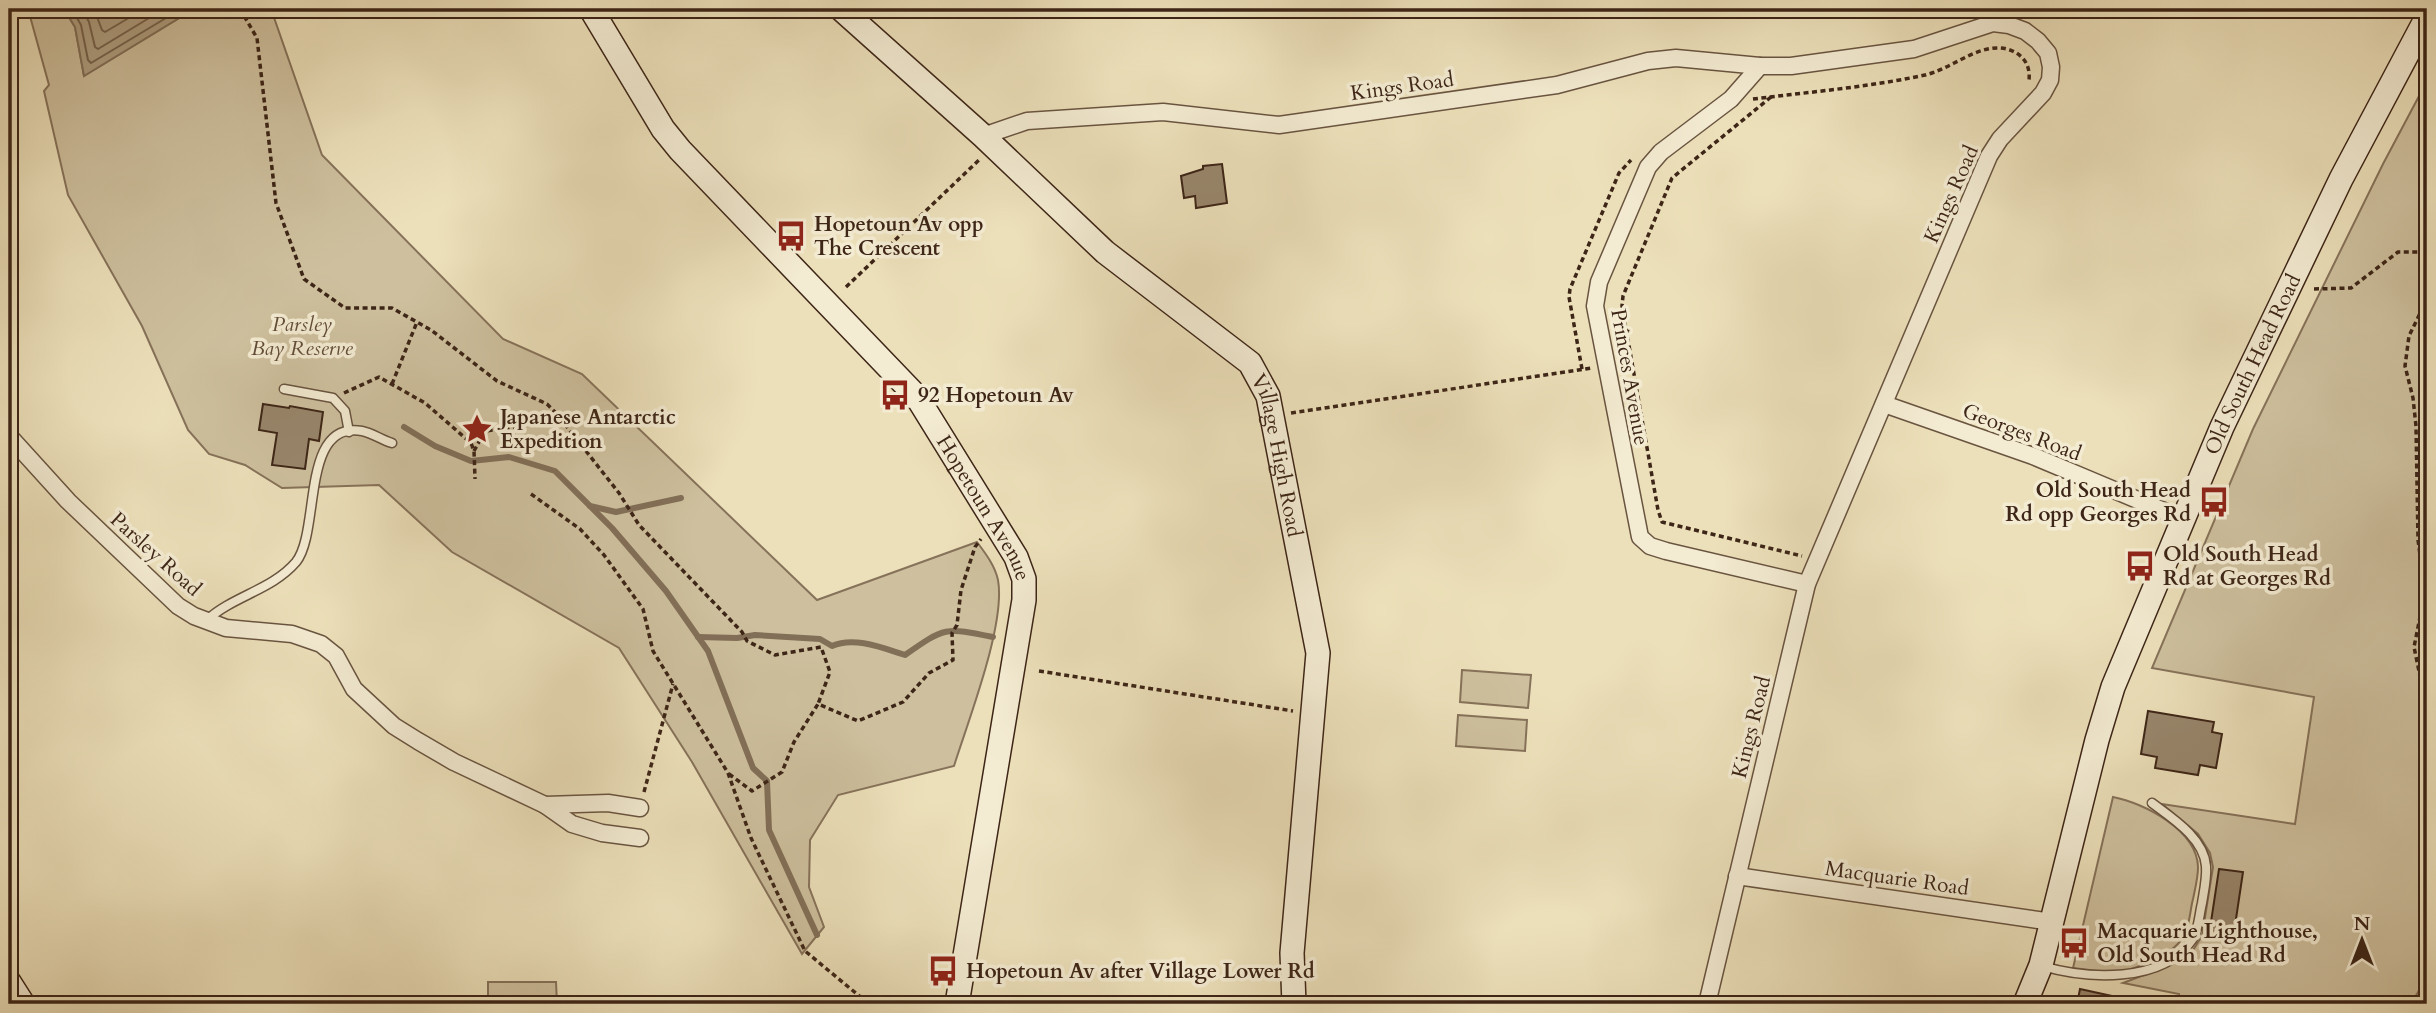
<svg xmlns="http://www.w3.org/2000/svg" width="2436" height="1013" font-family="Cardo,serif">
  <style>
    .green { fill: #cec09e; stroke: #86725a; stroke-width: 2 }
    .water { fill: #b0a083; stroke: #826f58; stroke-width: 2 }
    .lines { fill: none; stroke-linecap: round; stroke-linejoin: round }
    .shore { stroke: #76624d; stroke-width: 2 }
    .stream { stroke: #826f58; stroke-width: 6 }
    .building { fill: #98866c; stroke: #3d2517; stroke-width: 2 }
    .lane-casing { stroke: #695440; stroke-width: 11 }
    .street-casing { stroke: #695440; stroke-width: 19 }
    .secondary-casing { stroke: #3d2517; stroke-width: 26 }
    .path { stroke: #3d2517; stroke-width: 3.5; stroke-dasharray: 5 3.5; stroke-linecap: butt }
    .lane { stroke: #f3ebd2; stroke-width: 8 }
    .street { stroke: #f3ebd2; stroke-width: 16 }
    .secondary { stroke: #f3ebd2; stroke-width: 23 }
    .labels { text-anchor: middle; stroke-width: 7; stroke-linejoin: round; paint-order: stroke }
    .street-label { font-size: 21px; fill: #3d2517; stroke: #f3ebd2 }
    .poi-label { font-size: 21px; font-weight: bold; fill: #3d2517; stroke: #f3ebd2; text-anchor: start }
    .park-label { font-size: 21px; font-style: italic; fill: #614c39; stroke: #f3ebd2 }
  </style>
  <rect width="100%" height="100%" fill="#ece0ba"/>
  <filter id="stains"><feTurbulence type="fractalNoise" baseFrequency=".00286" numOctaves="4"/><feColorMatrix values="0 0 0 0 .2 0 0 0 0 .09 0 0 0 0 .02 0 0 0 .5 -.17"/></filter>
  <radialGradient id="worn" r=".72"><stop offset=".6" stop-color="#630" stop-opacity="0"/><stop offset="1" stop-color="#630" stop-opacity=".3"/></radialGradient>
  <g class="green">
    <path d="M28,9H64L75,27L84,76L194,9H271L322,155L503,339L582,374L817,600L977,542C986,554 995,566 998,580C1006,624 968,721 954,766L838,795L810,840L809,887L824,927L802,954L692,762L619,648L452,552L379,485L282,488L245,465L209,454L188,430L142,326L68,195L44,91L49,85Z"/>
    <path d="M2427,81V708H2422L2427,721V977L2411,1004H2178L2179,994L2123,983L2170,965L2193,950L2202,936L2213,867L2210,853L2198,834L2162,804L2295,824L2314,697L2152,668L2253,429L2383,164Z"/>
    <path d="M1462,670L1531,675L1528,708L1460,702Z"/>
    <path d="M1458,715L1527,720L1525,751L1456,746Z"/>
    <path d="M2113,797C2144,803 2197,830 2198,867C2198,878 2195,889 2193,899C2190,910 2190,925 2184,935C2176,954 2135,970 2116,972C2102,973 2086,969 2073,968Z"/>
    <path d="M488,982H556L557,1004H488Z"/>
  </g>
  <path class="water" d="M64,9H194L84,76L75,27Z"/>
  <g class="lines">
    <g class="shore">
      <path d="M72,9L81,25L88,60L91,63L181,9"/>
      <path d="M82,9L89,22L95,47L98,49L164,9"/>
      <path d="M94,9L102,30L105,32L144,9"/>
    </g>
    <g class="stream">
      <path d="M404,427L435,446L471,461L509,457L555,471L612,528L666,591L708,651L753,768L767,781L769,830L817,935"/>
      <path d="M590,506L616,512L681,498"/>
      <path d="M698,637L737,638L755,635L820,639L832,646C854,636 883,648 905,655C945,627 945,627 993,637"/>
    </g>
  </g>
  <g class="building">
    <path d="M1222,164L1227,203L1196,208L1195,196L1184,198L1181,176L1203,169V166Z"/>
    <path d="M263,404L289,408L290,406L323,412L319,441L309,439L305,469L272,465L277,433L259,430Z"/>
    <path d="M2148,711L2214,722L2212,732L2222,734L2216,768L2200,765L2198,775L2155,768L2157,757L2141,754Z"/>
    <path d="M2219,869L2243,872L2233,939L2209,935Z"/>
    <path d="M2080,989L2126,999L2125,1004H2077Z"/>
  </g>
  <g class="lines">
    <g class="lane-casing">
      <g id="lane">
        <path d="M284,389L333,398L345,411L349,432"/>
        <path d="M207,620C233,596 272,590 296,562C321,531 300,420 362,431C372,433 382,440 392,443"/>
        <path d="M2042,966C2087,979 2162,984 2192,940C2199,930 2199,915 2202,903C2204,891 2207,878 2206,866C2204,838 2172,818 2152,803"/>
      </g>
    </g>
    <g class="street-casing">
      <g id="street">
        <path d="M1760,66L1731,99L1661,152L1648,167L1599,282L1595,306L1640,537L1650,546L1666,551L1807,584"/>
        <path d="M983,136L1027,121L1163,112L1279,125L1557,85L1648,61L1676,58L1760,66H1791L1914,49L1993,23L2009,25L2025,31L2038,41L2048,53L2051,67L2050,80L2043,93L2000,139L1989,156L1807,584L1707,1004"/>
        <path d="M1884,404L2033,456L2183,519"/>
        <path d="M9,436L68,501L178,606L194,616L226,628L292,634L321,644L336,656L354,689L394,726L418,741L454,762L545,805L572,824L602,833L640,838"/>
        <path d="M545,805L608,803L640,808"/>
        <path d="M1737,876L2052,922"/>
      </g>
    </g>
    <g class="secondary-casing">
      <g id="secondary">
        <path id="s1" d="M591,9L663,129L680,150L917,397L1016,557L1024,579V600L957,1004"/>
        <path id="s2" d="M841,9L983,136L1105,252L1250,363L1268,396L1318,653L1292,953L1294,1004"/>
        <path d="M9,982L23,1004"/>
        <path id="s3" d="M2025,1004L2041,965L2097,740L2113,687L2222,427L2341,179L2427,17"/>
      </g>
    </g>
    <g class="path">
      <path d="M240,9L257,38L276,203L304,279L345,308H392L431,330L497,381L547,404L556,413"/>
      <path d="M1771,97L1672,178L1623,296L1622,306L1658,510L1662,522L1802,556"/>
      <path d="M1753,99C1810,92 1869,87 1925,75C1951,69 1975,46 2001,48C2019,50 2031,62 2029,80"/>
      <path d="M846,287L979,160"/>
      <path d="M2314,289L2351,288L2398,252H2427"/>
      <path d="M2427,299L2409,336L2405,366L2413,398L2416,426L2418,540L2425,592L2414,647L2427,710"/>
      <path d="M1582,369L1569,297L1570,289L1619,173L1631,160"/>
      <path d="M392,384L417,322"/>
      <path d="M344,393L379,377L425,403L471,443L474,451L475,479"/>
      <path d="M1291,413L1592,368"/>
      <path d="M474,451L485,431L515,427L556,413L619,493L639,525L742,632L747,641L775,655L821,647L830,672L818,704"/>
      <path d="M531,494L580,529L604,555L643,609L653,651L728,773L751,838L805,951L869,1004"/>
      <path d="M1039,671L1293,711"/>
      <path d="M729,774L752,791L782,772L794,742L818,704L858,721L903,702L929,673L953,660L952,633L957,625L961,590L975,547L981,539"/>
      <path d="M644,792L673,684"/>
      <path d="M2424,1004L2427,999"/>
    </g>
    <use href="#lane" class="lane"/>
    <use href="#street" class="street"/>
    <use href="#secondary" class="secondary"/>
  </g>
  <defs>
    <g id="bus-bare" transform="scale(2.415)"><path d="M-5-6H5V4H4V6H2V4H-2V6H-4V4H-5ZM-3.5-4V0h7V-4ZM-3.5 1.2v1.5H-2V1.2ZM2 1.2v1.5H3.5V1.2Z" fill="#8f2418" stroke="#f3ebd2" stroke-width="2.5" paint-order="stroke"/></g>
    <g id="sight-bare" transform="scale(2.415)"><path d="M0-6L1.8-2.2L6-1.7L2.9 1.2L3.7 5.4L0 3.3L-3.7 5.4L-2.9 1.2L-6-1.7L-1.8-2.2Z" fill="#8f2418" stroke="#f3ebd2" stroke-width="2.5" paint-order="stroke"/></g>
  </defs>
  <g fill-rule="evenodd">
    <use href="#bus-bare" x="791" y="236"/>
    <use href="#bus-bare" x="895" y="395"/>
    <use href="#sight-bare" x="477" y="429"/>
    <use href="#bus-bare" x="2214" y="502"/>
    <use href="#bus-bare" x="2140" y="566"/>
    <use href="#bus-bare" x="2074" y="943"/>
    <use href="#bus-bare" x="943" y="971"/>
  </g>
  <g class="labels">
    <g class="street-label">
      <text transform="translate(1402 86) rotate(-8)" y="7">Kings Road</text>
      <text transform="translate(1951 194) rotate(-66)" y="7">Kings Road</text>
      <text dy="7" stroke="none"><textPath href="#s3" startOffset="681">Old South Head Road</textPath></text>
      <text transform="translate(1630 377) rotate(80)" y="7">Princes Avenue</text>
      <text transform="translate(2022 432) rotate(21)" y="7">Georges Road</text>
      <text dy="7" stroke="none"><textPath href="#s2" startOffset="639">Village High Road</textPath></text>
      <text dy="7" stroke="none"><textPath href="#s1" startOffset="639">Hopetoun Avenue</textPath></text>
      <text transform="translate(156 554) rotate(42)" y="7">Parsley Road</text>
      <text transform="translate(1751 727) rotate(-76)" y="7">Kings Road</text>
      <text transform="translate(1897 878) rotate(8)" y="7">Macquarie Road</text>
    </g>
    <g class="poi-label">
      <text x="814" y="231">Hopetoun Av opp<tspan x="814" dy="24">The Crescent</tspan></text>
      <text x="918" y="402">92 Hopetoun Av</text>
      <text x="500" y="424">Japanese Antarctic<tspan x="500" dy="24">Expedition</tspan></text>
      <text x="2191" y="497" text-anchor="end">Old South Head<tspan x="2191" dy="24">Rd opp Georges Rd</tspan></text>
      <text x="2163" y="561">Old South Head<tspan x="2163" dy="24">Rd at Georges Rd</tspan></text>
      <text x="2097" y="938">Macquarie Lighthouse,<tspan x="2097" dy="24">Old South Head Rd</tspan></text>
      <text x="966" y="978">Hopetoun Av after Village Lower Rd</text>
    </g>
    <g class="park-label">
      <text x="302" y="331">Parsley<tspan x="302" dy="24">Bay Reserve</tspan></text>
    </g>
  </g>
  <rect width="2436" height="1013" fill="none" stroke="#ece0ba" stroke-width="35"/>
  <rect x="10" y="10" width="2415" height="992" fill="none" stroke="#3d2517" stroke-width="3.5"/>
  <rect x="18" y="18" width="2401" height="978" fill="none" stroke="#3d2517" stroke-width="2"/>
  <g transform="translate(2362 940)" stroke="#f3ebd2" stroke-width="5" paint-order="stroke">
  <path d="M0-5L12 26L0 18L-12 26Z" fill="#3d2517"/>
  <text y="-10" font-size="19" font-weight="bold" text-anchor="middle" fill="#3d2517">N</text>
  </g>
  <rect width="100%" height="100%" filter="url(#stains)"/>
  <rect width="100%" height="100%" fill="url(#worn)"/>
</svg>
